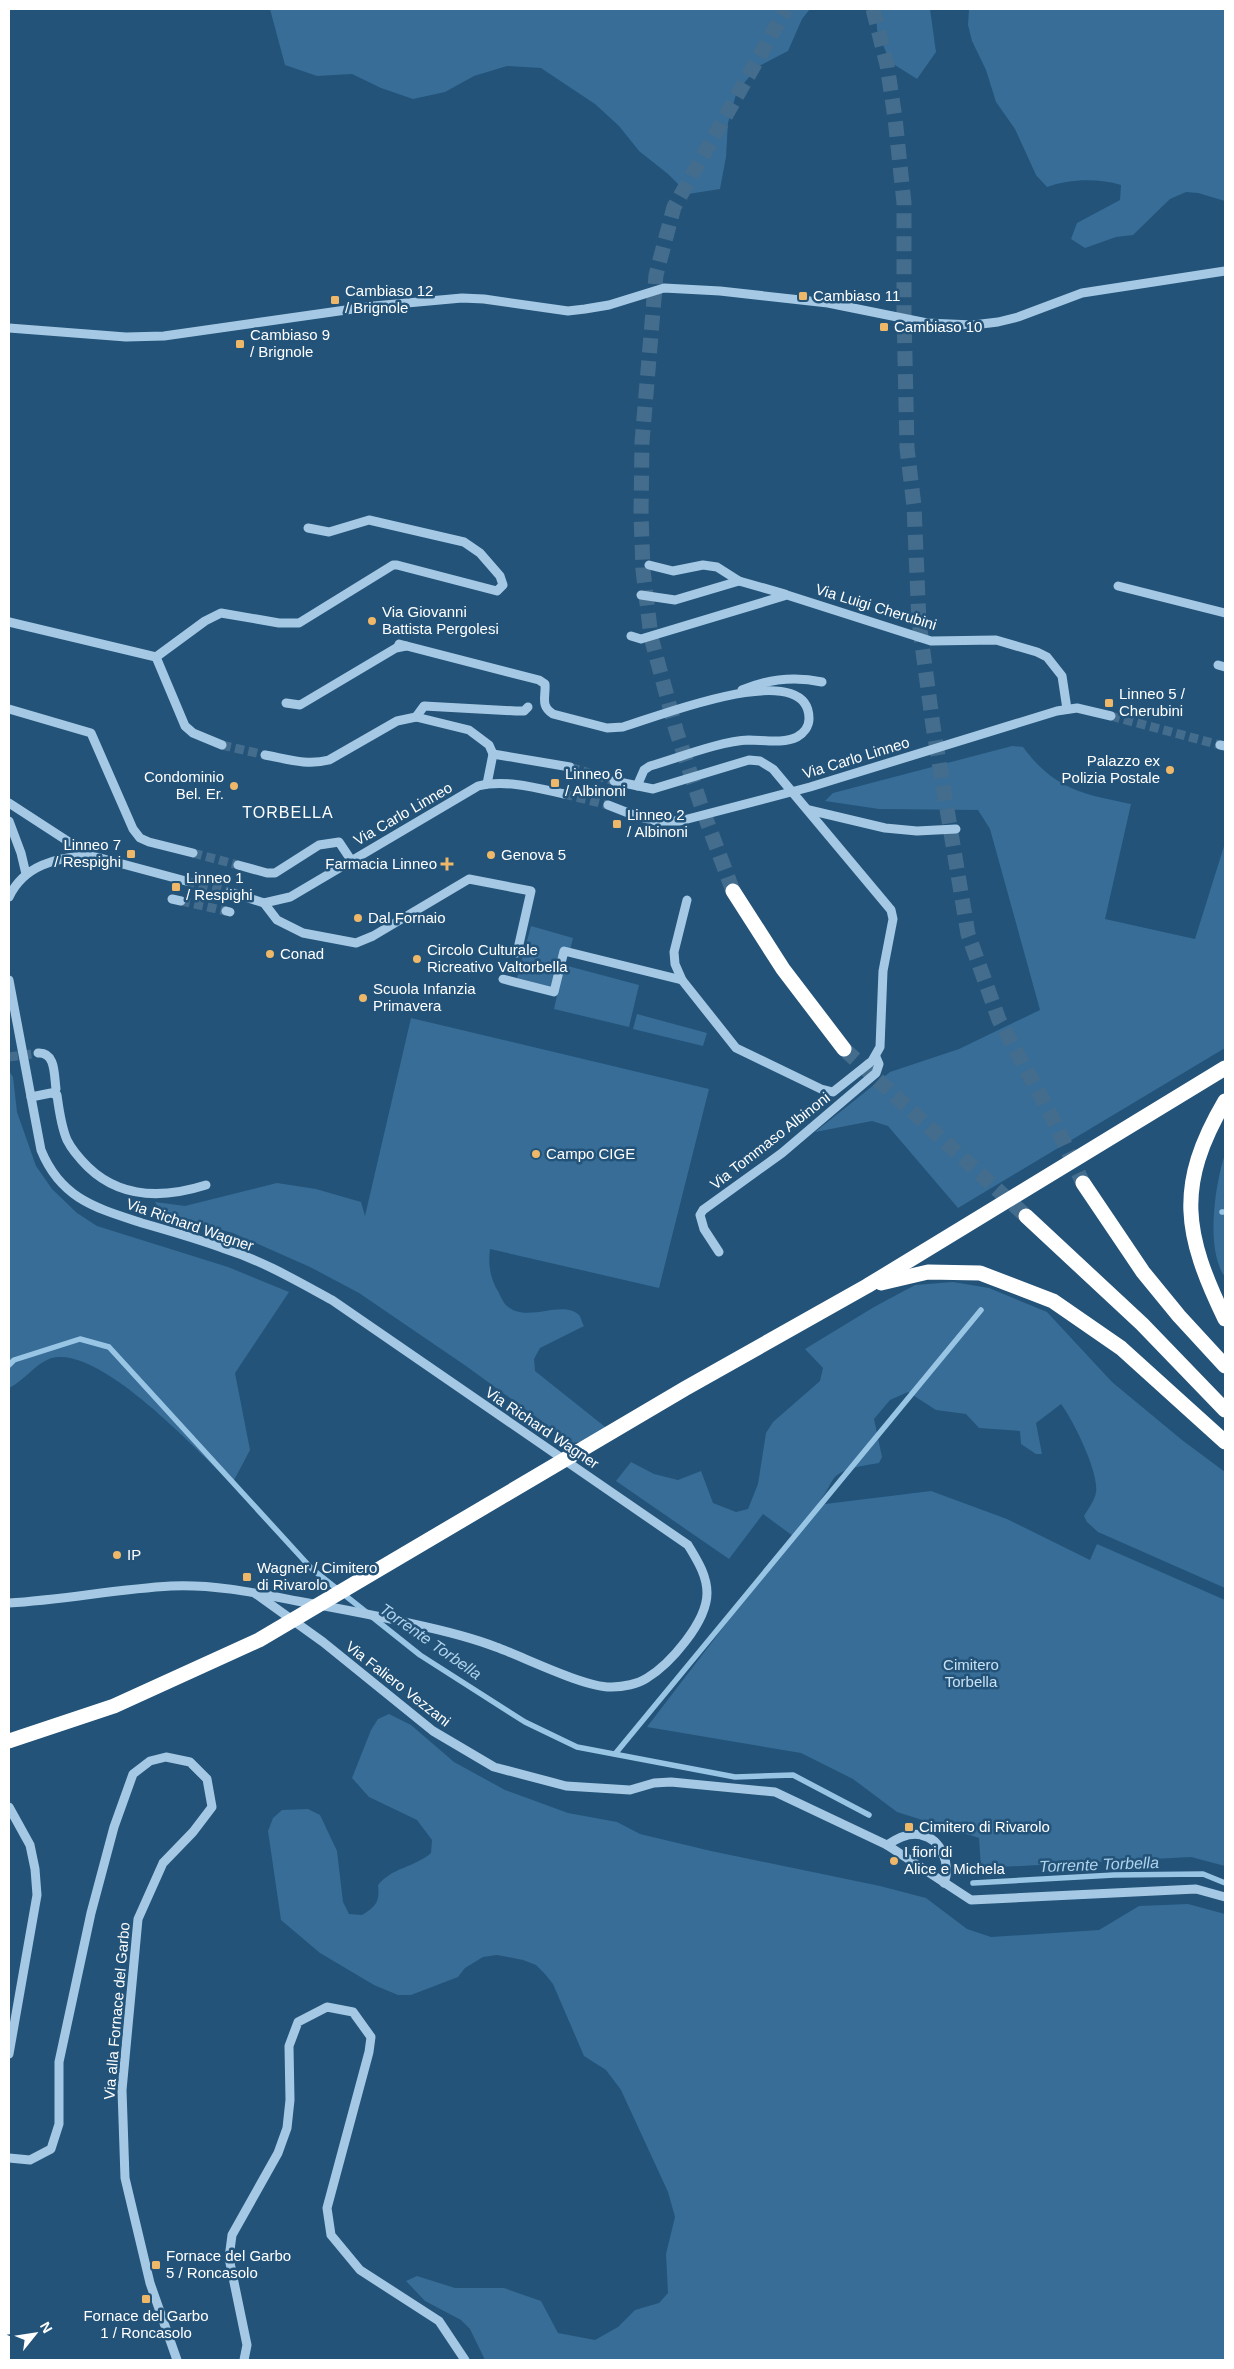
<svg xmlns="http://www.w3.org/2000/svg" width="1234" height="2369" font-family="Arial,sans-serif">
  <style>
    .green { fill: #376d97 }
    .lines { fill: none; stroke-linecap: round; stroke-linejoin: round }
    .stream { stroke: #99c5e5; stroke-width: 5.5 }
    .minor-tunnel { stroke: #446d8d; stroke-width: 9; stroke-dasharray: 9 4.5; stroke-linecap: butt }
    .highway-tunnel { stroke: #446d8d; stroke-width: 15; stroke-dasharray: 15 8; stroke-linecap: butt }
    .minor { stroke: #a5c9e4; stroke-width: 9 }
    .highway { stroke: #fff; stroke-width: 15 }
    .poi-dot { fill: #efb868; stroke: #235379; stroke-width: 2 }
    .labels { text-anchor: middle; stroke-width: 5; stroke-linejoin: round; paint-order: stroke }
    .poi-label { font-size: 15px; fill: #fff; stroke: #235379; text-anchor: start }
    .street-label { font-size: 15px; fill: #fff; stroke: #235379 }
    .park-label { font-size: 15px; fill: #c8e1f3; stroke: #235379 }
    .neighbourhood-label { font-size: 16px; letter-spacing: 1px; fill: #fff; stroke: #235379 }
    .water-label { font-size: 16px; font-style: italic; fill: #b0d3ec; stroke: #235379 }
  </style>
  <rect width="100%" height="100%" fill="#235379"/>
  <g class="green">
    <path d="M270,9H810L802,19L788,51L759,66L737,91L728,123L726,157L720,189L688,194L668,174L639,151L619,126L595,104L541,68L507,66L474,76L445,92L413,99L381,88L352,74L317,76L285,65Z"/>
    <path d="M876,9H930L936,52L917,79L890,62L877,30Z"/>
    <path d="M969,9H1225V201L1198,193L1186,192L1170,199L1133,235L1116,237L1085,248L1071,239L1077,223L1120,200L1121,185C1098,178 1069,179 1047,187L1036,175L1015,129L996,102L986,70L972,41L968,25Z"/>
    <path d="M1012,746L1023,747C1054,789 1082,794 1131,804L1105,919L1195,939L1225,843V1048L958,1208L888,1126L872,1121L815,1132L890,1072L959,1049L1040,1010L990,829L978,810L879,809L825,801L833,793Z"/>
    <path d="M531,926L573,938L570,950L551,987L517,978Z"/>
    <path d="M564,965L639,985L629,1027L554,1009Z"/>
    <path d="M637,1014L707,1033L703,1046L633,1029Z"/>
    <path d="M411,1018L709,1089L659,1288L490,1249C488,1265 490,1279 499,1293C501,1297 504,1304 507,1306C527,1324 562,1299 579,1315C581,1317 582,1323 584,1326L540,1348L534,1359L535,1371L609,1430L587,1441L572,1443L466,1366L359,1293L310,1267L233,1233L200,1224L160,1210L155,1202L185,1206L277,1183L316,1189L361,1202L365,1216Z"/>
    <path d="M9,1071L13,1077L17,1112L36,1166L52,1189L77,1213L97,1226L228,1267L289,1292L235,1373L250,1450L232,1484C198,1452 97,1341 49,1359C34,1365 24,1381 9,1388Z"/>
    <path d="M1225,1154V1277C1205,1250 1215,1184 1225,1154Z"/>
    <path d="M953,1282L989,1288L1047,1312L1112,1382L1182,1440L1225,1472V1588L1098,1532L1087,1522L1084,1516C1088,1509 1095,1500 1096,1492C1099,1472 1073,1420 1061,1404L1036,1423L1042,1454H1036L1021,1444L1020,1431L979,1428L966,1414L936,1410L908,1392L890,1400L874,1419L882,1457L879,1463C865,1466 840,1467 832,1481C827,1490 823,1497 817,1505L931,1491L1007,1519L1090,1560L1097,1544L1225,1600V1866L1191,1857L981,1868L979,1838L897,1812L853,1779L801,1753L647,1727L793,1536L763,1514L729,1559L616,1481L631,1462L654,1474L678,1480L701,1471L713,1503L736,1512L748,1509L758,1484L766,1433L773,1422L820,1381L823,1368L805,1349L874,1307L915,1285Z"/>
    <path d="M389,1714L411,1725L454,1762L505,1790L568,1813L617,1822L640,1834L711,1851L880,1886L926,1898L967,1929L991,1937L1099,1930L1139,1906L1188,1904L1225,1914V2360H485L470,2329L461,2320L425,2301L406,2281L417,2276L455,2288H504L541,2301L558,2333L595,2340L618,2327L635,2310L659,2303L668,2293L666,2254L675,2217L668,2192L621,2090L606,2070L584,2056L553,1984L545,1974L536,1965L523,1960L497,1955L483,1957L465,1968L458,1977L411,1995H398L374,1985L320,1953L281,1920L268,1831L273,1818L282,1810L308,1809L320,1815L337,1851L343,1902L349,1914L362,1915C376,1906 380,1902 378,1885C393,1867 413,1868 431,1853L432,1840L417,1820L369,1797L352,1778L371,1730L378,1719Z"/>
  </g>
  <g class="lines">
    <g class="stream">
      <path d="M1222,1212H1225"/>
      <path d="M9,1365L14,1360L80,1339L109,1347L312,1569L420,1655L525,1722L577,1747L735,1777L793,1775L869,1815"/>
      <path d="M615,1754L981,1310"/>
      <path d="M973,1883L1114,1875L1203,1874L1225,1883"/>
    </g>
    <g class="minor-tunnel">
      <path d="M1111,716L1220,745"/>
      <path d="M222,745L265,755"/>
      <path d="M570,767L614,781"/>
      <path d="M564,794L608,805"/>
      <path d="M193,853L238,865"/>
      <path d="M186,881L230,892"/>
      <path d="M181,901L226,911"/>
      <path d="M9,1057L38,1053"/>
    </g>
    <g class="highway-tunnel">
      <path d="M873,9L887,65L895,118L904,203V312L907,448L914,506L919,622L933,726L968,934L999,1020L1050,1113L1083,1183"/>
      <path d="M733,891L703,811L676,730L651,637L643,570L641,515L642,442L656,275L674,207L786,9"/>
      <path d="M844,1049L1026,1216"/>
    </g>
    <g class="minor">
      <path d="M9,328L126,337L164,336L374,306L462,298L484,299L568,311L585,309L609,305L664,288L720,291L828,303L927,323L973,325L998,322L1018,317L1082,293L1225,271"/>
      <path d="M649,565L673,571L703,565L717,567L739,581L785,594"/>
      <path d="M1118,586L1225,613"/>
      <path d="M641,595L675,600L739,581"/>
      <path d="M9,622L156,657L185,726L193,733L222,745"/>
      <path d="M631,636L641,639L787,595L931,641L996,640L1037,652L1047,657L1062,676L1067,709"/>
      <path d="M399,644L539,680L545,684C546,697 540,706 553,714L607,728L623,727C654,718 810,655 809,719C809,726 804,733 797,737C784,744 763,740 749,740C720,741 678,758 650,766L644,770L637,786"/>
      <path d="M156,657L205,621L221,613L279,623H299L393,565H397L497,591L503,585L500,576L480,553L464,542L369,520L329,532L308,528"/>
      <path d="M1218,665L1225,667"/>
      <path d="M742,690C768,679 795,676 822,682"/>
      <path d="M286,703L300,705L396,648L406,646"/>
      <path d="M9,709L91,733L133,829L140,838L149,842L193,853"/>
      <path d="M416,717L424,706L516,711H524L528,707"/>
      <path d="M1220,745L1225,746"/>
      <path d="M265,755C287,759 307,766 329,760L397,721L416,717L469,730L489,745L493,754"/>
      <path d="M614,781L653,789L749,760L760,761L773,769L891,910L893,919L883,971L880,1047L872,1061L833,1092L821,1089L736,1048L682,980L675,964L674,952L687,900"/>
      <path d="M487,784L493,754L570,767"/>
      <path d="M9,803L89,855L186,881"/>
      <path d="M608,805L636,816L657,821H680L810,787L1057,711L1077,708L1111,716"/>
      <path d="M809,810L885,828L917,831L956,829"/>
      <path d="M9,821L21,853L26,874"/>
      <path d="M238,865L267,873H275L319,845L339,842L351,860"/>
      <path d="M230,892L264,903L290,897L478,786C505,779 537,788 564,794"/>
      <path d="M9,897C24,865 56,858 89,855"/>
      <path d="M172,899L181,901"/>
      <path d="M264,903L277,920L303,933L356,943L373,936L469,879L531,891L517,953"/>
      <path d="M226,911L230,912"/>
      <path d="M503,979L554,992L564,951L682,980"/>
      <path d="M9,980L41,1150C61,1199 96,1208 142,1223C170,1231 198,1239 225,1249C263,1261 297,1281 332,1300L688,1545C697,1560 707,1575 707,1593C707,1622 670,1664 647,1678C638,1684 623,1687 612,1687C585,1688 524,1657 496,1647C470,1637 441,1630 413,1624C375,1615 336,1608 297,1601C256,1593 214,1584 171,1586C117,1589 63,1600 9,1603"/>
      <path d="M38,1053C56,1052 54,1075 56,1089L54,1093"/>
      <path d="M31,1097L51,1093L57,1095C59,1110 61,1126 67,1140C72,1150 80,1159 88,1167C121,1199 165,1198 206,1185"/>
      <path d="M719,1252L704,1229L700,1215L703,1210L782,1153L876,1073L879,1064L876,1057"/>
      <path d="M256,1594L323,1642L433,1731L494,1767L566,1786L630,1790L654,1783L671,1782L775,1792L887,1845L971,1900L1196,1889L1225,1897"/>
      <path d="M9,1807L30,1845L35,1869L37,1895L9,2054"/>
      <path d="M887,1845C896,1839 909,1832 921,1835C942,1839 951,1865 944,1883"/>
      <path d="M9,2158L30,2160L51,2149L59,2124V2062L91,1913L114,1827L133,1774L150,1761L166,1757L190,1762L207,1779L212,1807L193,1832L163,1863L138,1919L122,2090L125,2178L150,2283L177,2360"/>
      <path d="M244,2360L247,2345L229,2258L232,2235L278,2153L287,2128L290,2100L289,2046L298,2022L327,2007L353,2012L371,2037L369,2052L327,2208L331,2235L360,2270L439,2321L465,2360"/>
    </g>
    <g class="highway">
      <path d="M733,891L783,969L844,1049"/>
      <path d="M1225,1101C1175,1186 1184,1234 1225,1319"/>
      <path d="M1083,1183L1143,1272L1179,1316L1225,1366"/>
      <path d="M1026,1216L1142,1324L1225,1410"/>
      <path d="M881,1283L928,1272L980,1273L1053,1301L1121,1348L1225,1442"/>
      <path d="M9,1741L114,1706L259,1640L686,1388L867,1286L1225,1068"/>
    </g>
  </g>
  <g class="poi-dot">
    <rect x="798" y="291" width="10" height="10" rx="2.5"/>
    <rect x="330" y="295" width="10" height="10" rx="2.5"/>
    <rect x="879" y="322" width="10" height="10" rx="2.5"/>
    <rect x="235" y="339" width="10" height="10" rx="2.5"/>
    <circle cx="372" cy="621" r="5"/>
    <rect x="1104" y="698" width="10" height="10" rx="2.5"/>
    <circle cx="1170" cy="770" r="5"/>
    <rect x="550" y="778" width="10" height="10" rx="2.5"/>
    <circle cx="234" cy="786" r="5"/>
    <rect x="612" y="819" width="10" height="10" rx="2.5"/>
    <rect x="126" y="849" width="10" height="10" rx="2.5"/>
    <circle cx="491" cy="855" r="5"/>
    <path d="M444.5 856.5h5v5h5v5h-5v5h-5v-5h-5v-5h5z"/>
    <rect x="171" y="882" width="10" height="10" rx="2.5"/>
    <circle cx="358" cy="918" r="5"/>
    <circle cx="270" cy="954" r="5"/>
    <circle cx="417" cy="959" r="5"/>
    <circle cx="363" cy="998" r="5"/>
    <circle cx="536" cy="1154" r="5"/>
    <circle cx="117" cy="1555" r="5"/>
    <rect x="242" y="1572" width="10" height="10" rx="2.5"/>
    <rect x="904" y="1822" width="10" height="10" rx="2.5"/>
    <circle cx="894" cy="1861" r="5"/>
    <rect x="151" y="2260" width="10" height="10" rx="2.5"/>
    <rect x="141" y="2294" width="10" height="10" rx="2.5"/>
  </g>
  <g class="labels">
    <g class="poi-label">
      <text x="345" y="296">Cambiaso 12<tspan x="345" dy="17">/ Brignole</tspan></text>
      <text x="813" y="301">Cambiaso 11</text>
      <text x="894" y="332">Cambiaso 10</text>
      <text x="250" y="340">Cambiaso 9<tspan x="250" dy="17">/ Brignole</tspan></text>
      <text x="382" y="617">Via Giovanni<tspan x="382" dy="17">Battista Pergolesi</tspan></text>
      <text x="1119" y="699">Linneo 5 /<tspan x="1119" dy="17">Cherubini</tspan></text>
      <text x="1160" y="766" text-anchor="end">Palazzo ex<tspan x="1160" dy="17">Polizia Postale</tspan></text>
      <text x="565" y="779">Linneo 6<tspan x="565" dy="17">/ Albinoni</tspan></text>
      <text x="224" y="782" text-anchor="end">Condominio<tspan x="224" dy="17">Bel. Er.</tspan></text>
      <text x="627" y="820">Linneo 2<tspan x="627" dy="17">/ Albinoni</tspan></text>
      <text x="121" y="850" text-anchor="end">Linneo 7<tspan x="121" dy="17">/ Respighi</tspan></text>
      <text x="501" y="860">Genova 5</text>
      <text x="437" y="869" text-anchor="end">Farmacia Linneo</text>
      <text x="186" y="883">Linneo 1<tspan x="186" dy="17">/ Respighi</tspan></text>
      <text x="368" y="923">Dal Fornaio</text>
      <text x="427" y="955">Circolo Culturale<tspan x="427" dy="17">Ricreativo Valtorbella</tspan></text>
      <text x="280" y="959">Conad</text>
      <text x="373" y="994">Scuola Infanzia<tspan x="373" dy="17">Primavera</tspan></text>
      <text x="546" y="1159">Campo CIGE</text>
      <text x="127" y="1560">IP</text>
      <text x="257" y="1573">Wagner / Cimitero<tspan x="257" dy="17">di Rivarolo</tspan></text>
      <text x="919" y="1832">Cimitero di Rivarolo</text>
      <text x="904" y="1857">I fiori di<tspan x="904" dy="17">Alice e Michela</tspan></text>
      <text x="166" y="2261">Fornace del Garbo<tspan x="166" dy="17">5 / Roncasolo</tspan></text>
      <text x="146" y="2321" text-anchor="middle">Fornace del Garbo<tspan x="146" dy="17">1 / Roncasolo</tspan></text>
    </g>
    <g class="street-label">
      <text transform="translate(876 607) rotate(17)" y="5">Via Luigi Cherubini</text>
      <text transform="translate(856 758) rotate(-17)" y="5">Via Carlo Linneo</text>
      <text transform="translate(403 814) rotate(-30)" y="5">Via Carlo Linneo</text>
      <text transform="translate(770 1141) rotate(-38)" y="5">Via Tommaso Albinoni</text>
      <text transform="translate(190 1225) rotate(19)" y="5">Via Richard Wagner</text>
      <text transform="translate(542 1428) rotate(34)" y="5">Via Richard Wagner</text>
      <text transform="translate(398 1684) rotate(38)" y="5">Via Faliero Vezzani</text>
      <text transform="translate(117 2011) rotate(-85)" y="5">Via alla Fornace del Garbo</text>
    </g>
    <g class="park-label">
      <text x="971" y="1670">Cimitero<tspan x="971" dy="17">Torbella</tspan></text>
    </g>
    <g class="neighbourhood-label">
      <text x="288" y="818">TORBELLA</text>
    </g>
    <g class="water-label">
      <text transform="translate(431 1641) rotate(35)" y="6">Torrente Torbella</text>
      <text transform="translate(1099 1864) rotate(-2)" y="6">Torrente Torbella</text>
    </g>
  </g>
  <rect width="1234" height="2369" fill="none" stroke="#ffffff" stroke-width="20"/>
  <g transform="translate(35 2334) rotate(60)" stroke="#235379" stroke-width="4" paint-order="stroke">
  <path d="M0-4L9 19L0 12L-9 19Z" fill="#ffffff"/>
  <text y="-8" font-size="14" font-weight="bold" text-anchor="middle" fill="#ffffff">N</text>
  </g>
</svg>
